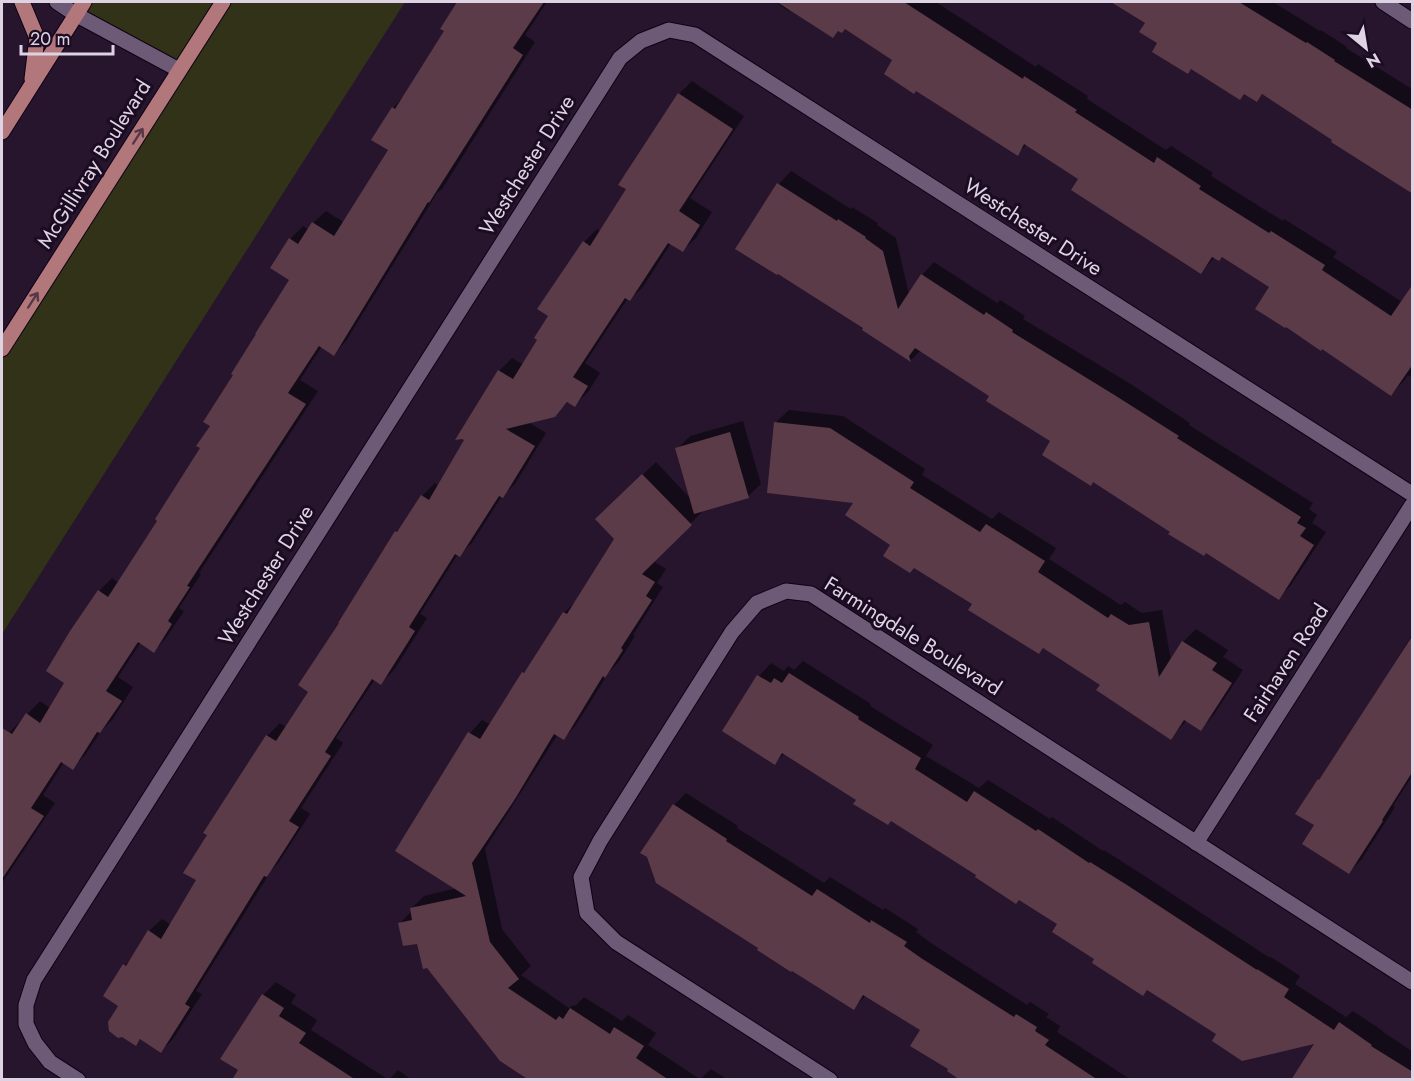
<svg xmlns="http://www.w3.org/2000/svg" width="1414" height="1081" font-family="Jost,sans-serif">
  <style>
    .green { fill: #313217 }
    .shadow { fill: #0007 }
    .building { fill: #5c3b48 }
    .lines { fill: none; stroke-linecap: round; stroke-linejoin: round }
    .minor-casing { stroke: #0e0215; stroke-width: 17 }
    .major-casing { stroke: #0e0215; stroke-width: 17 }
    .minor { stroke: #6d5a76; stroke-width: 15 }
    .major { stroke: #b2777b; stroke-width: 15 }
    .oneway { stroke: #583746 }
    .labels { text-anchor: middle; stroke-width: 6; stroke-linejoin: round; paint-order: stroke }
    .street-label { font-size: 21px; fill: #ded3e3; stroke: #1c0c23 }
  </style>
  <rect width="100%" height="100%" fill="#26152d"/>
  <path class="green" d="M84,2H405L2,634V349L179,71L75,14Z"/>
  <g class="shadow">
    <path d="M459,2H547L525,35L535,42L442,189L437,193L346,341L334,354L322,346L300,380L318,391L199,573L201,574L179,608L184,611L166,638L154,651L141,642L118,677L133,687L113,719L102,730L85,755L72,768L64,762L43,795L55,803L2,883V745L9,733L40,701L50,708L66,682L99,591L112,578L119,583L159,520L202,447L212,425L291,280L272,268L290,239L303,226L309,230L313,223L326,211L345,223L390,150L393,108L404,96L446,31L442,28Z"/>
    <path d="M775,2H936L1036,67L1038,64L1088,96L1087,99L1166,150L1171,146L1213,173L1211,176L1283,221L1284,219L1337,252L1333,257L1402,302L1412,290V378L1408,375L1404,381L1391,394L1271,287L1223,256L1215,257L1201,272L1080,179L1027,144L1017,154L894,60L846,28L839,30L833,37L791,9L789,11Z"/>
    <path d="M1114,2H1273L1320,31L1321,30L1347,47L1346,48L1412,89V193L1264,93L1257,100L1192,68L1188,72L1159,43L1147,22Z"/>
    <path d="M692,81L744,116L690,198L712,212L696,238L683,250L671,243L643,287L630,299L628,298L585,363L600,373L588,392L575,405L569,401L554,416L528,422L546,433L515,484L502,496L472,543L459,555L458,554L420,614L427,618L394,670L381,683L375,679L336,738L343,743L301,808L310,814L279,862L271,871L196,991L202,994L173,1039L161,1051L141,1039L136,1044L120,1005L125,965L133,957L149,931L162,919L171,925L198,880L267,736L280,723L287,728L310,692L396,532L403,525L422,496L435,483L439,486L466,440L499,371L512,358L524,365L550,316L584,242L597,229L601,232L628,189L679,94Z"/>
    <path d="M791,171L851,209L852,207L878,223L877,225L896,238L909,294L922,275L934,262L997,303L1000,300L1025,316L1023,319L1129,383L1190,423L1189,425L1313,503L1309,509L1317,515L1312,523L1326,532L1291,585L1279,598L1094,481L1053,441L991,395L921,350L911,360L864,329L865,327L737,248L779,184Z"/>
    <path d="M789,410L843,416L925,469L922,475L992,519L999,512L1056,548L1049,559L1121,605L1125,602L1142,613L1162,610L1171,661L1183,642L1196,629L1228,650L1223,657L1243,670L1213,716L1201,729L1187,720L1171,738L1102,684L915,567L893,544L855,501L776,422Z"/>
    <path d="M743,421L761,484L748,496L703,511L653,561L666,569L657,583L663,587L633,635L635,636L618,663L609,672L576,725L564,738L558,734L485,849L502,929L531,966L521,975L569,1008L573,1005L575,1006L584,997L622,1021L628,1015L656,1033L648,1045L700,1079L711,1069L728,1080H541L418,942L400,923L412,911V908L424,896L457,888L397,850L470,733L482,720L491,725L523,673L531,665L564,613L577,600L616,539L597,519L656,462L691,499L677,449L690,436Z"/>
    <path d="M1412,635V776L1393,806L1395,807L1362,859L1349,872L1316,825L1319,780L1325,774L1360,720Z"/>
    <path d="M803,661L871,704L870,706L933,745L926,756L979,788L988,780L1050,819L1052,817L1103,851L1104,850L1140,873L1270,958L1271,957L1300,976L1295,984L1346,1017L1353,1011L1383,1031V1032L1412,1051V1080L1318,1042L1218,1034L1149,989L1143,994L1096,959L1059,924L978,875L785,753L775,763L724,730L759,676L771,663L784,671L788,666L794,670Z"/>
    <path d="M686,793L738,826L737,828L824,883L830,877L883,910L885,908L918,929L916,932L934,945L1027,1005L1030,1002L1049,1014L1046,1017L1060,1026L1057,1032L1130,1079L1131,1078L1133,1080H963L950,1069L922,1030L866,995L854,1008L760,947L674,805Z"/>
    <path d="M276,982L296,995L291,1003L317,1020L311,1030L389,1080H235L240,1070L263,995Z"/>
    <path d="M398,1070L412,1080H389Z"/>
  </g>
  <g class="building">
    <path d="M457,2H544L513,48L523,55L429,203L428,202L334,356L319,346L288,393L306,404L187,586L190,587L168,621L172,624L154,653L138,642L106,691L122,701L100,733L97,732L73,770L61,762L31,808L44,816L2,879V728L12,734L26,713L40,723L64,683L46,671L70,631L98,590L108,597L157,521L155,519L200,448L196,446L210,426L203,422L233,375L231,374L256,334H255L289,280L270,268L289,238L298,244L312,222L334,236L388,150L371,140L392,107L395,109L444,31L440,29Z"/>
    <path d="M777,2H904L1023,79L1024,76L1077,110L1075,112L1154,163L1157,157L1201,186L1199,189L1269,233L1271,231L1325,265L1322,270L1391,316L1413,284V364L1391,396L1322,349L1321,351L1286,327L1285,328L1255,309L1269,287L1222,257L1219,261L1212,257L1201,274L1071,190L1078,179L1024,144L1018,156L916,91L914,94L884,74L892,60L845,29L842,33L838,31L833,38Z"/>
    <path d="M1111,2H1239L1306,43L1307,42L1335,60L1334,61L1413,110V194L1331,142L1332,140L1262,94L1257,102L1244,94L1240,100L1191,69L1188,74L1152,52L1157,43L1139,32L1145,23Z"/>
    <path d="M678,93L733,129L679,211L700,225L683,252L668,243L630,301L625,298L573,377L588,386L575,407L567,402L555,417L506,429L535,446L503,498L499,496L460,557L455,554L409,627L415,631L381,685L372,679L325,752L331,756L289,821L299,827L267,877L264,876L185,1004L190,1007L161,1053L140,1039L136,1046L122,1037L118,1038L109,1031L108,1022L118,1006L103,996L123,964L126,966L148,930L161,939L196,880L183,873L207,835L203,833L266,735L276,741L308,692L298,685L339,623H338L395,531L397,532L421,495L429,500L464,440L462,439L455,440L498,370L513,379L537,340L534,338L548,316L537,309L583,241L590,246L626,189L618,185Z"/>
    <path d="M777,183L837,221L838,219L866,237L865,238L883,251L898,309L921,274L984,315L986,312L1013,330L1012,332L1116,396L1179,436L1177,438L1301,517L1297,523L1306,528L1300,536L1314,545L1279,600L1206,553L1204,556L1168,534L1170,532L1093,482L1091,486L1042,455L1050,441L986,401L989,396L915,348L909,356L911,362L862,330L863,328L778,274L777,275L735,249Z"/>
    <path d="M774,422L830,428L914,482L910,488L980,532L986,524L1045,561L1038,572L1108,618L1111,614L1129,625L1149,622L1159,677L1182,641L1217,663L1212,670L1232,683L1201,731L1184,720L1171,740L1096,690L1100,685L1043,648L1039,654L968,610L972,604L914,568L910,573L883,556L890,545L845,515L853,503L767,493Z"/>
    <path d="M730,432L749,498L694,514L675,448Z"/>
    <path d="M642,474L692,525L642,574L655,582L646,596L652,600L621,648L623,650L605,678L603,676L564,740L554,734L515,799L472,863L490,942L519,979L508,988L556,1020L559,1016L563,1019L570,1008L610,1034L614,1027L644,1046L636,1058L669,1080H529L500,1061L427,968L423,969L417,944L403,946L398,923L412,920L410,908L466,896L395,851L468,732L480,739L522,672L524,673L563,612L567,614L614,539L595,519Z"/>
    <path d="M1413,635V771L1382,820L1383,821L1349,874L1302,844L1314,825L1295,814L1318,779L1319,780Z"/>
    <path d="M789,673L859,717L858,719L921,758L915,769L967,802L974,791L1036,831L1038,829L1089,863L1090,862L1127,885L1257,970V969L1289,989L1284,997L1334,1030L1339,1022L1372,1045L1371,1046L1413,1072V1080H1291L1314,1044L1242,1061L1212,1041L1216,1034L1147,990L1143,996L1092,963L1094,959L1052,932L1057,924L1019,900L1016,904L975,877L976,875L891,821L888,825L853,804L856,800L782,753L775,765L722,731L757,675L771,683L774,678L782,683Z"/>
    <path d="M673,804L727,839L726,841L812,896L817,889L870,923L871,920L907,942L904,946L921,958L1014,1017L1016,1014L1037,1027L1035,1031L1049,1040L1045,1045L1098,1080H960L947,1071L948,1069L910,1046L920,1030L863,995L854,1010L792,971L791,972L757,950L758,948L656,883L647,857L640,853Z"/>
    <path d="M262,994L284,1008L279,1016L306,1033L299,1043L356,1080H232L238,1070L220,1059Z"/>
  </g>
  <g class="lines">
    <g class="minor-casing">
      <g id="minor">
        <path d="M57,2L75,14L179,70"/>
        <path d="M1383,2L1412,21"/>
        <path d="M1196,843L1412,505"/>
        <path d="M78,1080L50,1062L35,1043L26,1024V1005L34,980L620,58L641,41L669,30L695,35L1412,494"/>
        <path d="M830,1080L616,942L587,913L581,877L600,841L732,632L757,603L786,591L811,594L1412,982"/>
      </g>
    </g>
    <g class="major-casing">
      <g id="major">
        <path d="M22,2L37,38L32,79"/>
        <path d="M2,132L84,2"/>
        <path d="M2,349L223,2"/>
      </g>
    </g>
    <use href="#minor" class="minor"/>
    <use href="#major" class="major"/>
  </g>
  <defs><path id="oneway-shaft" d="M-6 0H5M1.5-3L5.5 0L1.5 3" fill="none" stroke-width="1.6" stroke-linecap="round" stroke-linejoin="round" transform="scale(1.5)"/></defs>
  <g class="oneway">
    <use href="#oneway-shaft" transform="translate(138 136) rotate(-57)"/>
    <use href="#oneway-shaft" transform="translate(33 300) rotate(-57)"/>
  </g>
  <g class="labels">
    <g class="street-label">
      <text transform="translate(94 164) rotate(-58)" y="7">McGillivray Boulevard</text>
      <text transform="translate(527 165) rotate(-58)" y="7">Westchester Drive</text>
      <text transform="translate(1033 227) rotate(33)" y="7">Westchester Drive</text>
      <text transform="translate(266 575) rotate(-58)" y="7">Westchester Drive</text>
      <text transform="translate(913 636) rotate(32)" y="7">Farmingdale Boulevard</text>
      <text transform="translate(1286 663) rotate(-57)" y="7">Fairhaven Road</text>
    </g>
  </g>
  <rect width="1414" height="1081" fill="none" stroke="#ded3e3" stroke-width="6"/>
  <g transform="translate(1366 48) rotate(150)" stroke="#1c0c23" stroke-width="4.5" paint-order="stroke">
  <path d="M0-4.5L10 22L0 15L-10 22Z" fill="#ded3e3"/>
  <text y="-9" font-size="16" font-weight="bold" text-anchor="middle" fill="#ded3e3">N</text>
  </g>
  <path d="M21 45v9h92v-9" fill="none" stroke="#ded3e3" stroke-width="3"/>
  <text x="30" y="45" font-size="18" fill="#ded3e3" stroke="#1c0c23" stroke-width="4.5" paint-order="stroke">20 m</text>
</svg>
